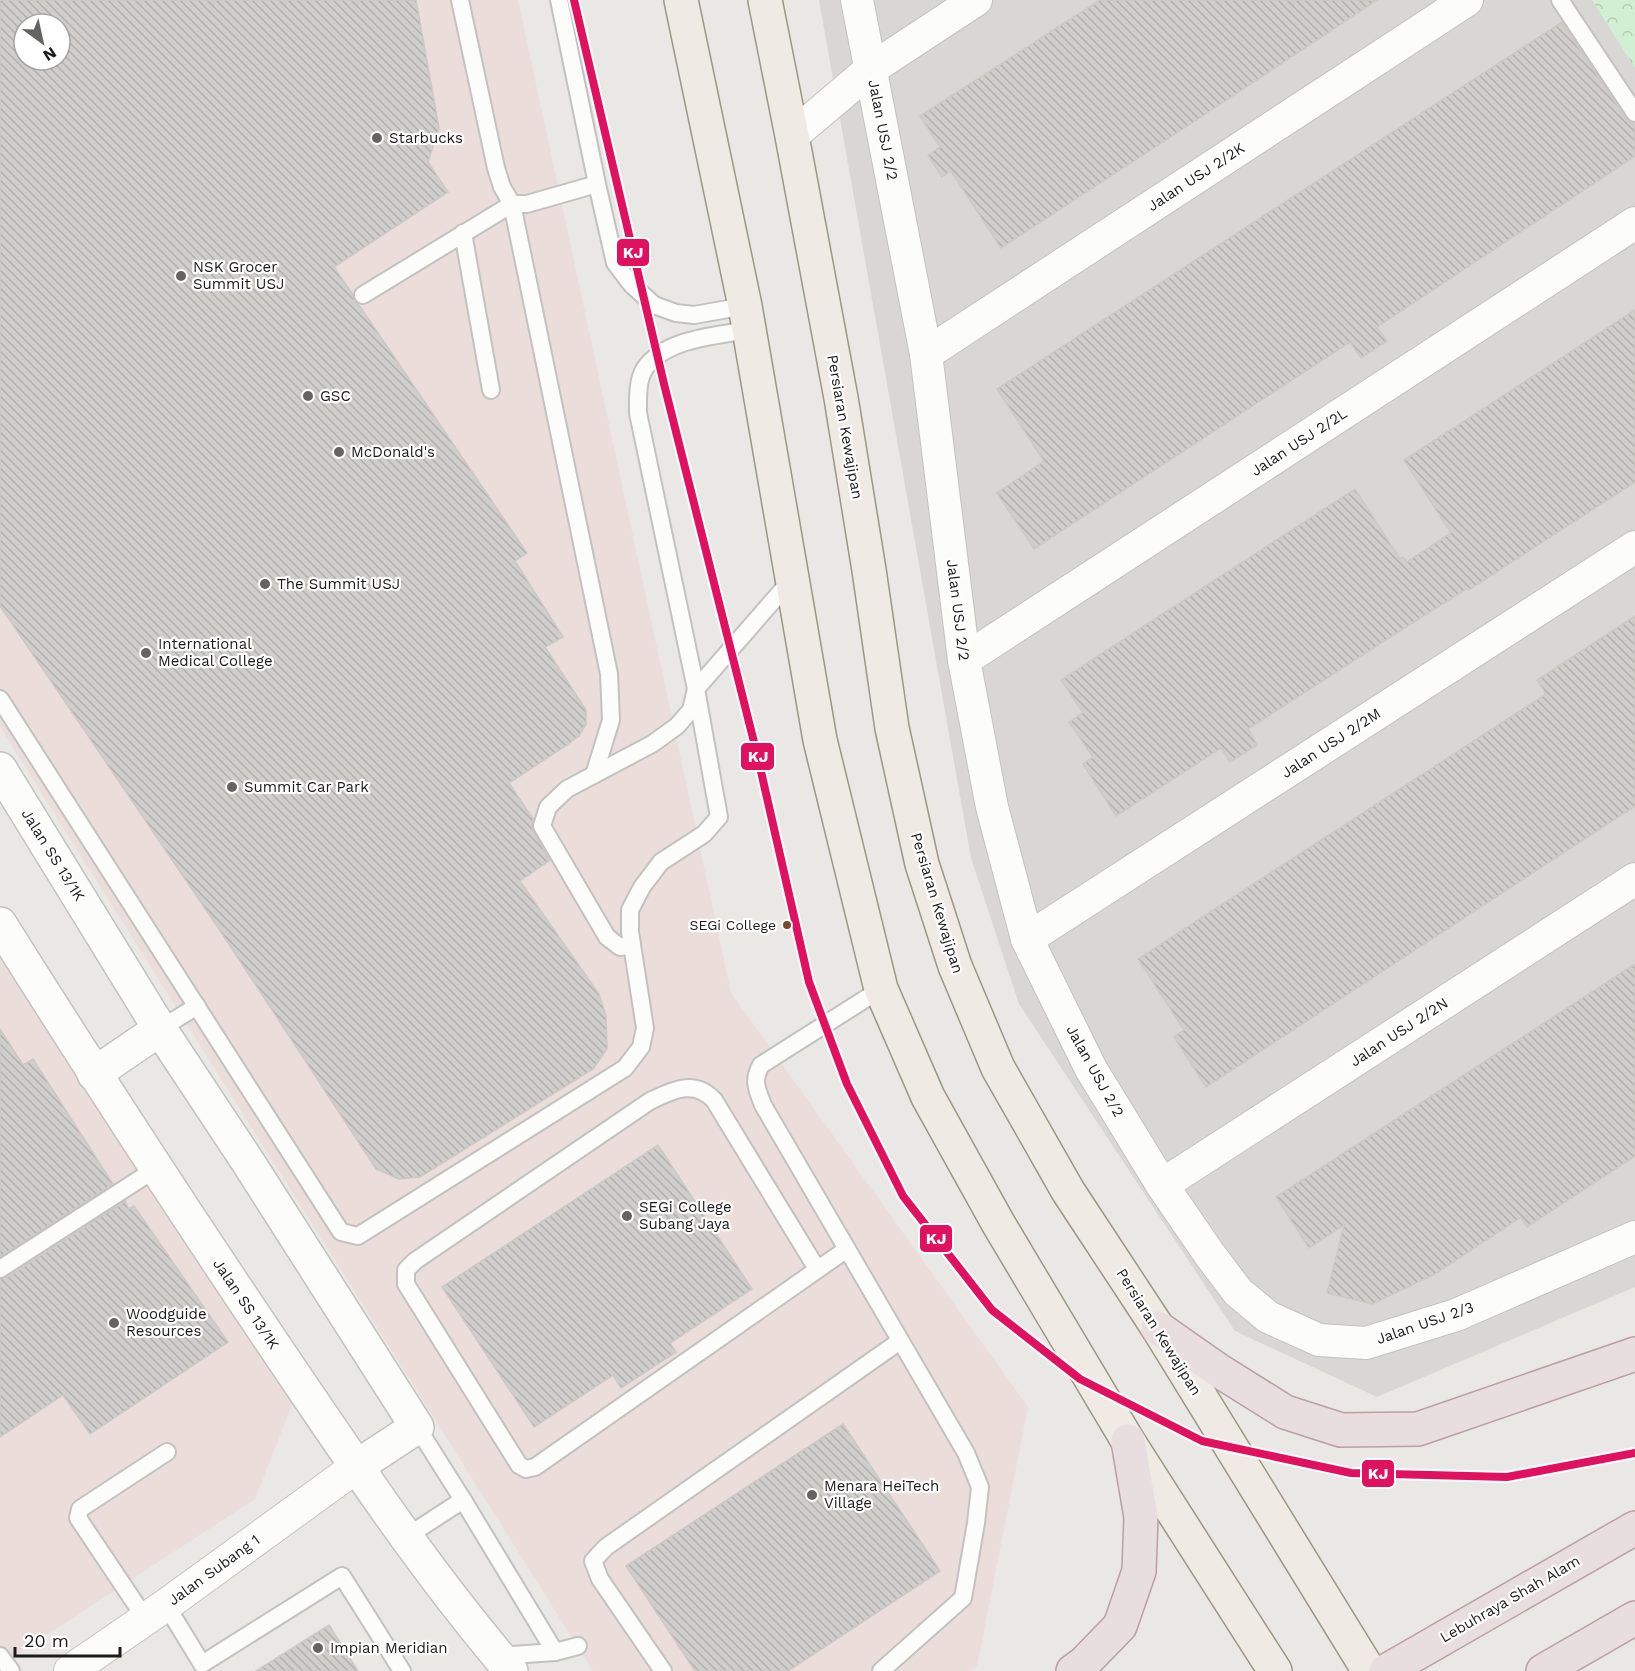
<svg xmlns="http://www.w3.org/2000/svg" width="1635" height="1671" font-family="'Work Sans',sans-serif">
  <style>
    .residential { fill: #d8d7d5 }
    .commercial { fill: #ebddda; fill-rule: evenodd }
    .park { fill: url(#park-crowns) }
    .building { fill: url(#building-back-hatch); stroke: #ccc9c5; stroke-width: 1.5; fill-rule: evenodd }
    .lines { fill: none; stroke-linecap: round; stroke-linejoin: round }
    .service-casing { stroke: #c2c2c0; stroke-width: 20 }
    .minor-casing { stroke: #c2c2c0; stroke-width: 34 }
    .tertiary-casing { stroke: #c2c2c0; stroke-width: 36 }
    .primary-casing { stroke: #9d9683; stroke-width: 36 }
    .motorway-casing { stroke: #bc9ea5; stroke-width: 36 }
    .service { stroke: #fcfcfb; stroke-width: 16 }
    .minor { stroke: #fcfcfb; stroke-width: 32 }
    .tertiary { stroke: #fcfcfb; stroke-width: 33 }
    .primary { stroke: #efebe4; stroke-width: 33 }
    .motorway { stroke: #e8dedf; stroke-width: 33 }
    .rail-1-casing { stroke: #fff; stroke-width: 12 }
    .rail-1 { stroke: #e0115f; stroke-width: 8 }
    .poi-dot { fill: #636361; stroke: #fff; stroke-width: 2 }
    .bus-dot { fill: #7a4b2a; stroke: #fff; stroke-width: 2 }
    .labels { text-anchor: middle; stroke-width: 4.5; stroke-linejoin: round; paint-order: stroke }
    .bus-label { font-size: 14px; fill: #1b1b1b; stroke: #fff; text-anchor: end }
    .street-label { font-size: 15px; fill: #1b1b1b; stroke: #fff }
    .poi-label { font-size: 15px; fill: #1b1b1b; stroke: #fff; text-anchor: start }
    .line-badge { stroke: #fff; stroke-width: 2 }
    .badge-label { font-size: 16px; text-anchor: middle; font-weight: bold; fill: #fff }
  </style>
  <defs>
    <pattern id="park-crowns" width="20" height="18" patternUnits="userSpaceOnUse" patternTransform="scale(1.5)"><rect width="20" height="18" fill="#d2efd4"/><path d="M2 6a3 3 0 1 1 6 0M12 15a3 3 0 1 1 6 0" fill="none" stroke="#b4ccb5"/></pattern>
    <pattern id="building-back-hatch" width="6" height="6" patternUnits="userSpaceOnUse" patternTransform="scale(1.5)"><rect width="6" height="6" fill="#d0cecb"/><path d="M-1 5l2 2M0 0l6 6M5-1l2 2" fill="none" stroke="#b2b0ae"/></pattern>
  </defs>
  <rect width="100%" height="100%" fill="#e9e8e4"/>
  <path class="residential" d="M819,0H1635V1287L1377,1397L1235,1331L1019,1004L971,858Z"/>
  <g class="commercial">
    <path d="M0,0H518L731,993L1028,1407L977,1666L970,1671H593L0,727ZM24,24H60V60H24Z"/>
    <path d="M0,948L294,1400L255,1499L0,1665Z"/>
  </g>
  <path class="park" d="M1592,0H1635V68Z"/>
  <g class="building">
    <path d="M0,0H416L439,128L428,162L448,192L334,267L353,295L354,301L359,305L527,553L515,561L563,637L545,647L586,710V724L579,736L567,745L509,783L533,819L532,827L533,831L550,860L520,881L599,994L606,1016L607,1049L593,1069L420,1177L399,1179L376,1169L221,932L0,606ZM24,24H60V60H24Z"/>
    <path d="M1100,0H1377L1192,123L1001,248L951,171L942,177L928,155L940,147L920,116Z"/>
    <path d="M1562,22L1626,119L1635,126V156L1377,327L1387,341L1361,358L1350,342L1034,549L997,493L1044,461L997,389Z"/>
    <path d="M1635,310V482L1469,590L1468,588L1409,625L1248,729L1257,745L1230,762L1221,748L1116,816L1083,764L1093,757L1069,722L1083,713L1061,680L1355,489L1400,559L1403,557L1407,562L1451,533L1404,460Z"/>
    <path d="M1635,616V806L1206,1087L1174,1037L1184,1030L1138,959L1546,694L1537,680Z"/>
    <path d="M1635,964V1156L1527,1227L1521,1217L1435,1274L1372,1304L1327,1293L1344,1225L1309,1248L1276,1197Z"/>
    <path d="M0,1029L23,1065L33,1059L113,1184L0,1257Z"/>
    <path d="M658,1145L752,1289L670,1343L676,1352L621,1388L613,1375L534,1427L442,1287Z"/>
    <path d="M125,1201L129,1209L134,1206L228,1342L90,1434L63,1395L0,1437V1279L6,1278Z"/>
    <path d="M843,1424L940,1571L788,1671H695L626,1566Z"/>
    <path d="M329,1625L358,1671H256Z"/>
  </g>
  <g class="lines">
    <g class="service-casing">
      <g id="service">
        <path d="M460,0L496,168L502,187L512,204H527L597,184"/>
        <path d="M559,0L597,184L615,263L631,284L654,305L676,313L694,315L745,306"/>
        <path d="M1560,0L1635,113"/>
        <path d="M463,233L491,390"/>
        <path d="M363,295L512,204L609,674L611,720L594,775"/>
        <path d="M0,699L341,1232L358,1236L625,1068L641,1047L645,1028L630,932V910L642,887L661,862L704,834L719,817L696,689L638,413C638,399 637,380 645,368C667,338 716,336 748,330"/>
        <path d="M632,945L620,947L607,937L542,826L548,807L567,789L652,744L677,726L691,710L696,689L792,579"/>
        <path d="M881,989L761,1065C752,1081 757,1089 763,1105L966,1453L980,1487L976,1523L963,1598L881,1671"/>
        <path d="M160,1029L197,1006"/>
        <path d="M0,1269L157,1168"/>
        <path d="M817,1269L714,1100C694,1079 673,1090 650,1101L415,1261L406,1270V1284L519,1465L526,1469L535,1467L847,1249"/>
        <path d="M463,1500L555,1652L498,1656"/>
        <path d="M406,1537L463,1500L417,1427"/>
        <path d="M166,1605L202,1664L342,1576L402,1671"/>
        <path d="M145,1618L78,1518L80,1509L167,1452"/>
        <path d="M555,1652L578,1646"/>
        <path d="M0,1656L11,1671"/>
        <path d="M663,1671L600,1579L593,1561L606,1547L900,1341"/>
      </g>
    </g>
    <g class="minor-casing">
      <g id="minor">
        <path d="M857,0L926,354L964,660L992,807L1027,939L1091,1069L1162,1185L1210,1255L1238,1292L1268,1317L1319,1340L1366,1343L1456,1315L1635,1237"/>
        <path d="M792,136L871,69L976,0"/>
        <path d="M926,354L1467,0"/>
        <path d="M964,660L1635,223"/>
        <path d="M1027,939L1635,547"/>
        <path d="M1162,1185L1635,879"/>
        <path d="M70,1671L166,1605L356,1467"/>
      </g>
    </g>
    <g class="tertiary-casing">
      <g id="tertiary">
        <path d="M0,769L160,1029L248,1162L417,1427L356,1467"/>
        <path d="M0,924C93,1072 188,1218 286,1363C357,1468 428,1574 511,1671"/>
        <path d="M94,1074L160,1029"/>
      </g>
    </g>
    <g class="primary-casing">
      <g id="primary">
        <path d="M681,0L745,306L820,740L881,989L928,1097L998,1223L1128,1441L1275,1671"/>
        <path d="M765,0L792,136L841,398L869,570L892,728L922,864L955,966L998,1068L1068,1191L1158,1328L1369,1671"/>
      </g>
    </g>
    <g class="motorway-casing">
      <g id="motorway">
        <path d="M1158,1328L1218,1370L1285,1412L1341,1430L1418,1429L1635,1354"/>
        <path d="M1073,1671L1084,1663L1120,1626L1139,1571L1141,1517L1128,1441"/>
        <path d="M1386,1671L1635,1528"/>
        <path d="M1543,1671L1635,1618"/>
      </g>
    </g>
    <use href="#service" class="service"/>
    <use href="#minor" class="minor"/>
    <use href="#tertiary" class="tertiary"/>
    <use href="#primary" class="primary"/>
    <use href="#motorway" class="motorway"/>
    <g class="rail-1-casing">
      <path id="rail-1" d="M574,0L664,384L757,754L809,982L847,1084L903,1196L992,1310L1080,1379L1202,1441L1351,1473L1507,1477L1635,1453"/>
    </g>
    <use href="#rail-1" class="rail-1"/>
  </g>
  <g class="poi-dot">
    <circle cx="377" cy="138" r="6"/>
    <circle cx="181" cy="276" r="6"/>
    <circle cx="308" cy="396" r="6"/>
    <circle cx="339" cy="452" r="6"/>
    <circle cx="265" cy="584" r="6"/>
    <circle cx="146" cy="653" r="6"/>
    <circle cx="232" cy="787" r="6"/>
    <circle cx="627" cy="1216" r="6"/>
    <circle cx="114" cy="1323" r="6"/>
    <circle cx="812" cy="1495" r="6"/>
    <circle cx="318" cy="1648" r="6"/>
  </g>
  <circle class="bus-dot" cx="787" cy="925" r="5"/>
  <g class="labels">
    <g class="bus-label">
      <text x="776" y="930">SEGi College</text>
    </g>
    <g class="street-label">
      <text transform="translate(883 130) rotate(79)" y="5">Jalan USJ 2/2</text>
      <text transform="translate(1196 177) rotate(-33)" y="5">Jalan USJ 2/2K</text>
      <text transform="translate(845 427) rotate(80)" y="5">Persiaran Kewajipan</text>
      <text transform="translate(1299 442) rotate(-33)" y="5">Jalan USJ 2/2L</text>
      <text transform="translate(958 610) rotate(83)" y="5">Jalan USJ 2/2</text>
      <text transform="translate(1331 743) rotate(-33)" y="5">Jalan USJ 2/2M</text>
      <text transform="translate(53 855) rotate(58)" y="5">Jalan SS 13/1K</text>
      <text transform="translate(937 903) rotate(73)" y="5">Persiaran Kewajipan</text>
      <text transform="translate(1399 1032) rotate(-33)" y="5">Jalan USJ 2/2N</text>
      <text transform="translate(1095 1071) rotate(61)" y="5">Jalan USJ 2/2</text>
      <text transform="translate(246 1304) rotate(56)" y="5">Jalan SS 13/1K</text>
      <text transform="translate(1425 1323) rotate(-19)" y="5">Jalan USJ 2/3</text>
      <text transform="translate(1159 1332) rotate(58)" y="5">Persiaran Kewajipan</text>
      <text transform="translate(214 1570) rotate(-36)" y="5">Jalan Subang 1</text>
      <text transform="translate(1510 1599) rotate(-30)" y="5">Lebuhraya Shah Alam</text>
    </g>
    <g class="poi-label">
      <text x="389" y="143">Starbucks</text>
      <text x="193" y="272">NSK Grocer<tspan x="193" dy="17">Summit USJ</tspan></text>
      <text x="320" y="401">GSC</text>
      <text x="351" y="457">McDonald's</text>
      <text x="277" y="589">The Summit USJ</text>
      <text x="158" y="649">International<tspan x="158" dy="17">Medical College</tspan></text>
      <text x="244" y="792">Summit Car Park</text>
      <text x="639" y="1212">SEGi College<tspan x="639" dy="17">Subang Jaya</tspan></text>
      <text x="126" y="1319">Woodguide<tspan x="126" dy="17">Resources</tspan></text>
      <text x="824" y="1491">Menara HeiTech<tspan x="824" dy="17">Village</tspan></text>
      <text x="330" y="1653">Impian Meridian</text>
    </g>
  </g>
  <g class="line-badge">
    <rect x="616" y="238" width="34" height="29" rx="6" fill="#e0115f"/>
    <rect x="740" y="742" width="35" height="29" rx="6" fill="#e0115f"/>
    <rect x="919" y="1224" width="34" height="29" rx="6" fill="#e0115f"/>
    <rect x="1361" y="1459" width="34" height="29" rx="6" fill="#e0115f"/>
  </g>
  <g class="badge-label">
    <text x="633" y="258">KJ</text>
    <text x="758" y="762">KJ</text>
    <text x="936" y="1244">KJ</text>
    <text x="1378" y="1479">KJ</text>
  </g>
  <g transform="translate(42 42) rotate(147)"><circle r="28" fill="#ffffff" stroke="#a4a4a4" stroke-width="1.5"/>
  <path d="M0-4.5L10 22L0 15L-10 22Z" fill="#636361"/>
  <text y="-9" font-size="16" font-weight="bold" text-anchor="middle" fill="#1b1b1b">N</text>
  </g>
  <path d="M15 1647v9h105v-9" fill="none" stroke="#1b1b1b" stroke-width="3"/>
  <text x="24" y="1647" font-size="18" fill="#1b1b1b" stroke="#ffffff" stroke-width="4.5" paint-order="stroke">20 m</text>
</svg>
